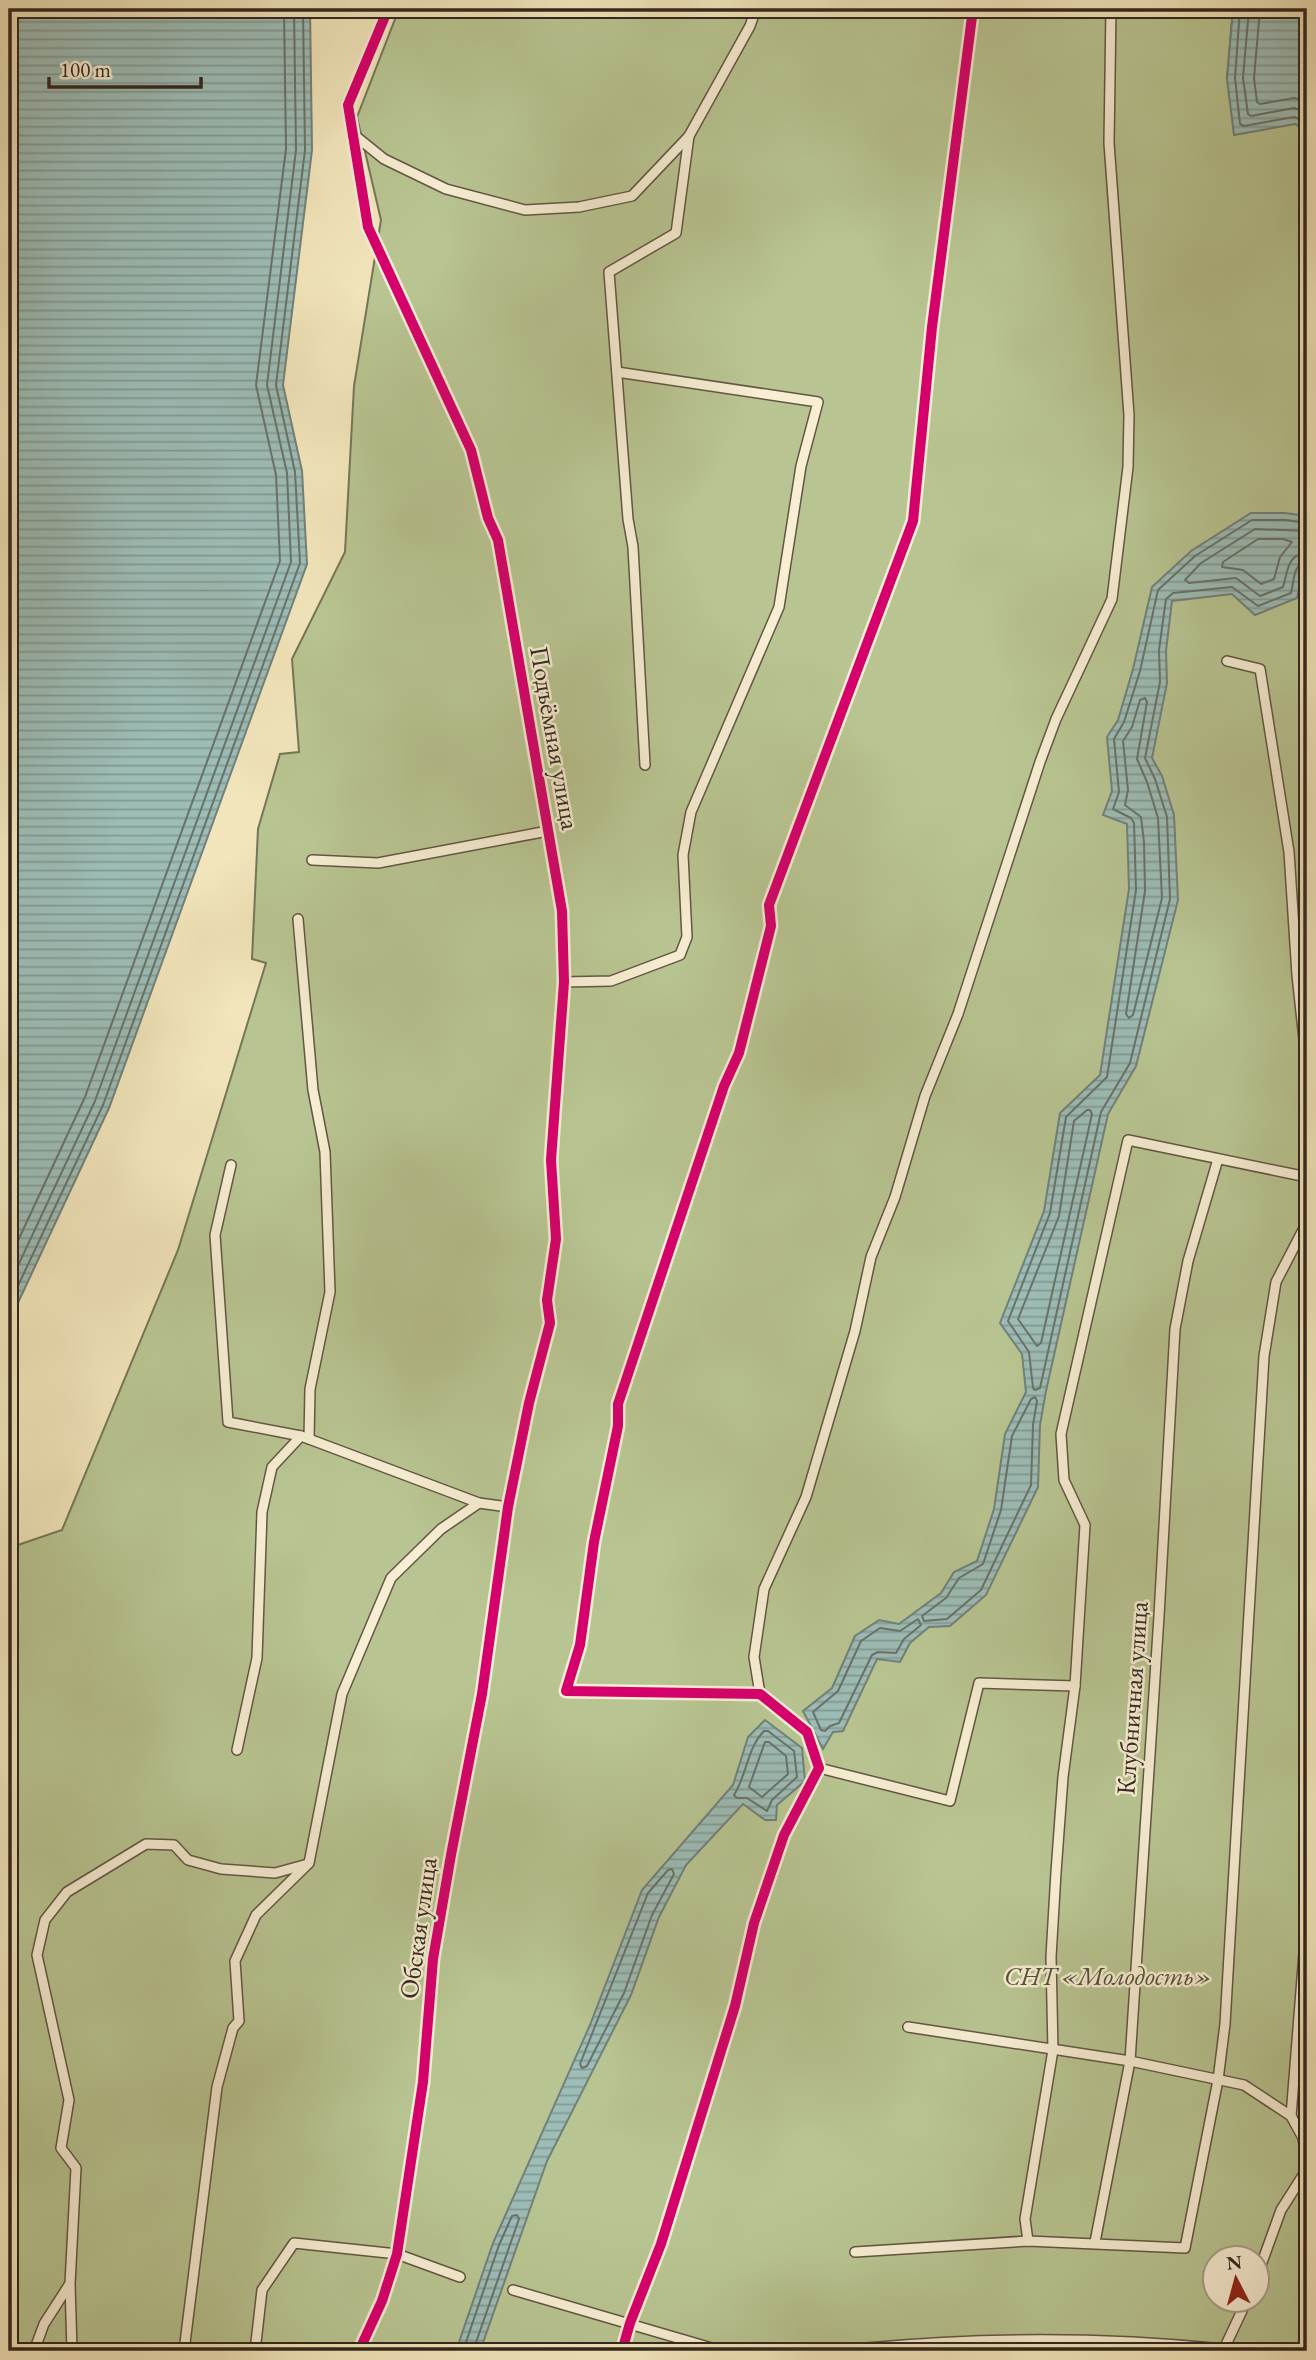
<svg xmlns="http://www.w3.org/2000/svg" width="1316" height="2360" font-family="'EB Garamond',serif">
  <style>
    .garden { fill: #b8c592; stroke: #757658; stroke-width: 2; fill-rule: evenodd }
    .water { fill: url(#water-rules); stroke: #72817a; stroke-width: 2 }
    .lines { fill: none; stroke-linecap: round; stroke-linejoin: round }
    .shore { stroke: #68726a; stroke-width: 2 }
    .street-casing { stroke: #625645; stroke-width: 12 }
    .street { stroke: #f7eed3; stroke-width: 9 }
    .cycleway-casing { stroke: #f7eed3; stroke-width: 15 }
    .cycleway { stroke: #d6006c; stroke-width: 10 }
    .labels { text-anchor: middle; stroke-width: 5; stroke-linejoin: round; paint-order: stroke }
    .street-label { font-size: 26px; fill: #32271e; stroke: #f7eed3 }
    .park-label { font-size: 26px; font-style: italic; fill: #544e3b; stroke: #f7eed3 }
  </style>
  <defs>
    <pattern id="water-rules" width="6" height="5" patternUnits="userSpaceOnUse" patternTransform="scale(1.75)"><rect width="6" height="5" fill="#9dbdb7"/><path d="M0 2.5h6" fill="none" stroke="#819a94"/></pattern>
  </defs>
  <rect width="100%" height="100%" fill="#f2e5bb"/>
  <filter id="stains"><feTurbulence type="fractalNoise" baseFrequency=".00286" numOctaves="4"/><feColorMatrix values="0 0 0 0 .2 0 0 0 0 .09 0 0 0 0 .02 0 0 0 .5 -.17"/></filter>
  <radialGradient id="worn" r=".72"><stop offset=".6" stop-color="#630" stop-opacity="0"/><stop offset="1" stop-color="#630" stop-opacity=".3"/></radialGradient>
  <path class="garden" d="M399,9H1233L1227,79L1295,124L1307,130V2351H9V1548L62,1530L178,1250L266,963L252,959L258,829L280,754L299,752L292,659L345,552L354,386L381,220L357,117ZM1214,2258H1256V2300H1214Z"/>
  <g class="water">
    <path d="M9,9H310L312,150L283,385L302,471L307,564L109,1108L9,1322Z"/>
    <path d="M1233,9H1307V130L1295,124L1234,135L1227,79Z"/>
    <path d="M1251,513H1285L1307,516V568L1304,569L1297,598L1255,615L1232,594L1172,601L1166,651L1167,683L1152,758L1162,776L1174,815L1178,900L1136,1066L1108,1114L1046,1391L1040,1425L1038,1487L986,1595L950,1626L929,1627L910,1643L900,1662L877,1659L843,1731L833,1732L823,1749L803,1711L832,1688L855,1636L879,1620L899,1624L941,1593L954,1572L977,1561L994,1509L1005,1434L1026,1392L1022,1354L1000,1323L1044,1211L1060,1113L1100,1075L1129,889L1127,824L1103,815L1112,791L1107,737L1118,720L1133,669L1152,587L1191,551Z"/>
    <path d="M765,1720L802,1748L805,1781L777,1805L776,1820H765L743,1804L686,1865L659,1917L631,1995L547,2161L480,2351H456L493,2243L590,2025L642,1890L733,1785L748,1737Z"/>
  </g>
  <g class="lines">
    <g class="shore">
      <path d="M1240,9L1235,78L1240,124L1244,126L1294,117L1307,122"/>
      <path d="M1249,9L1243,78L1248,114L1251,116L1294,108L1307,112"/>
      <path d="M1260,9L1254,78L1257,102L1260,104L1294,98L1307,101"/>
      <path d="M1307,523L1285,520H1252L1195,556L1158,590L1140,671L1124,722L1114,739L1119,792L1113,809L1131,818L1134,823L1136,890L1107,1077L1066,1117L1050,1213L1008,1321L1029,1352L1033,1388L1035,1390L1040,1388L1101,1112L1130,1063L1170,899L1167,817L1155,779L1145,758L1160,682L1159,650L1166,599L1173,593L1232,587L1258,606L1291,593C1294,582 1293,563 1307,561"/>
      <path d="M1307,531L1255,529L1201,563L1185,580L1189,583L1236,578L1260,596L1283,587C1288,571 1287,554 1307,553"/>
      <path d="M1258,539H1283L1292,542L1280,557L1274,579L1261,584L1243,570L1222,567L1223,562Z"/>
      <path d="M1145,698L1147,702L1137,759L1147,782L1158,818L1162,898L1133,1015L1129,1018L1126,1014L1145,891L1144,842L1141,817L1125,805L1128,790L1123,741L1132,727L1140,700Z"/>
      <path d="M1087,1110H1090L1092,1114L1041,1343L1037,1346L1018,1319L1059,1216L1074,1121Z"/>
      <path d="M9,1260L85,1097L280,561L276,475L256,385L286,149L284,9"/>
      <path d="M9,1285L95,1101L291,562L287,473L267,385L296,150L294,9"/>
      <path d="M9,1305L103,1105L300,563L295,472L276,385L305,150L303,9"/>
      <path d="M1035,1397L1037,1401L1033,1425L1031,1485L981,1590L947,1619L924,1621L922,1616L946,1598L959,1578L983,1564L1001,1510L1012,1436L1031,1399Z"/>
      <path d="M918,1619L921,1625L904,1639L896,1653L878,1652L872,1655L839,1723L830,1726L825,1731L821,1730L813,1712L838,1691L861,1641L880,1628L900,1631Z"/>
      <path d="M764,1731H768L794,1751L797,1777L772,1800L767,1811L747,1798H737L734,1795C747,1775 747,1748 764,1731Z"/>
      <path d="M765,1742H769L786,1756L788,1774L762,1797L749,1787Z"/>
      <path d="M672,1869L674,1874L652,1915L624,1993L587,2066L582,2068L580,2064L648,1893L668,1870Z"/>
      <path d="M463,2351L499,2245L512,2216L517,2215L519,2219L473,2351"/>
    </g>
    <g class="street-casing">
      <g id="street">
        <path d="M353,134L384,159L446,189L525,210L579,207L632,196L689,136"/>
        <path d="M1227,661L1260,669L1289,852L1297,975L1307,1067"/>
        <path d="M645,765L633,547L628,519L609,272L676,233L689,136L750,26L756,9"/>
        <path d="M312,860L378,863L548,831"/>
        <path d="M298,919L313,1090L325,1152L330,1292L310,1389L309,1439"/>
        <path d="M564,982L611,981L680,955L687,937L683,855L691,812L779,607L801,466L818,402L617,372"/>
        <path d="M231,1165L215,1235L228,1422L301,1436L479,1503L508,1507"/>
        <path d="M760,1694L754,1657L764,1589L806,1497L855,1331L871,1257L895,1197L925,1096L958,1014L1040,762L1056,719L1112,599L1128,467L1129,415L1109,143L1111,9"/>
        <path d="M237,1750L257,1658L262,1512L272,1467L301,1436"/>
        <path d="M819,1768L950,1801L979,1683L1075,1686"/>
        <path d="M908,2027L1130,2061L1244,2085L1291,2116L1303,2138L1307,2162"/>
        <path d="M1291,2116L1307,1916"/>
        <path d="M1028,2241L1025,2219L1053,2050L1051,1957L1056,1872L1063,1777L1075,1686L1085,1525L1064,1480L1061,1434L1128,1140L1307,1177"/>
        <path d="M1095,2242L1130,2061L1159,1616L1175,1329L1188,1261L1218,1159"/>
        <path d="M855,2252L1028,2241L1185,2248L1218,2080L1225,2024L1264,1356L1276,1282L1305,1226L1307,1217"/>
        <path d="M1256,2279L1281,2210L1307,2169"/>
        <path d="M513,2290L722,2351"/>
        <path d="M34,2351L44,2324L69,2285"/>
        <path d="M72,2351L70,2284L76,2168L61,2148L69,2100L37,1955L45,1920L67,1892L146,1844L174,1845L188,1860L221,1869L275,1873L308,1864"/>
        <path d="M184,2351L217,2087L233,2028L239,2021L235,1961L256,1915L309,1863L342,1694L391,1578L441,1529L479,1503"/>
        <path d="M255,2351L262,2290L294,2243L397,2254L460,2277"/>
        <path d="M359,2351L382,2301L397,2254L423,2082L433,1959L451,1855L482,1694L508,1507L529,1403L550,1323L547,1300L556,1239L551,1160L564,982L562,911L498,540L488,518L471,450L368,227L348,105L388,9"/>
        <path d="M622,2351L630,2323L661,2244L735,2006L754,1923L784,1835L819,1768L807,1732L760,1694L566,1691L580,1645L594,1542L618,1426V1404L724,1086L739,1053L771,926L769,905L913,521L932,327L973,9"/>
        <path d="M859,2351L866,2348C983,2337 1106,2337 1224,2349"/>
        <path d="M1223,2351L1247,2300"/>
      </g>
    </g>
    <use href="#street" class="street"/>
    <g class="cycleway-casing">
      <g id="cycleway">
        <path d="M359,2351L382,2301L397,2254L423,2082L433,1959L451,1855L482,1694L508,1507L529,1403L550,1323L547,1300L556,1239L551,1160L564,982L562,911L498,540L488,518L471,450L368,227L348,105L388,9"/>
        <path d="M622,2351L630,2323L661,2244L735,2006L754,1923L784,1835L819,1768L807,1732L760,1694L566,1691L580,1645L594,1542L618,1426V1404L724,1086L739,1053L771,926L769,905L913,521L932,327L973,9"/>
      </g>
    </g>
    <use href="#cycleway" class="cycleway"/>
  </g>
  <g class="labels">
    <g class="street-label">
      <text transform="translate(555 738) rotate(80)" y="9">Подъёмная улица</text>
      <text transform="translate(1132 1698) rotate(-86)" y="9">Клубничная улица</text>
      <text transform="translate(418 1928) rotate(-82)" y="9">Обская улица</text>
    </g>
    <g class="park-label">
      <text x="1108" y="1985">СНТ «Молодость»</text>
    </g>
  </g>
  <rect width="1316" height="2360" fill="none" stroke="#f2e5bb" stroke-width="35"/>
  <rect x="10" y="10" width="1295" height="2339" fill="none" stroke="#32271e" stroke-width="3.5"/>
  <rect x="18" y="18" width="1281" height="2325" fill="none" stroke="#32271e" stroke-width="2"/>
  <g transform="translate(1236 2279) rotate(354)"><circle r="33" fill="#f7eed3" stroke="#a89e8b" stroke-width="2"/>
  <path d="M0-5L12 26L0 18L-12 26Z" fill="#8f2418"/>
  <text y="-10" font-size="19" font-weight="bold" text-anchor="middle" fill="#32271e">N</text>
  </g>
  <path d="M49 77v10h152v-10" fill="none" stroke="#32271e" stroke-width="3.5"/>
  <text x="60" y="77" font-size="21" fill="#32271e" stroke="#f7eed3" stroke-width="5" paint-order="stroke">100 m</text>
  <rect width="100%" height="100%" filter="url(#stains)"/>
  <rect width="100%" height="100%" fill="url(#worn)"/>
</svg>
